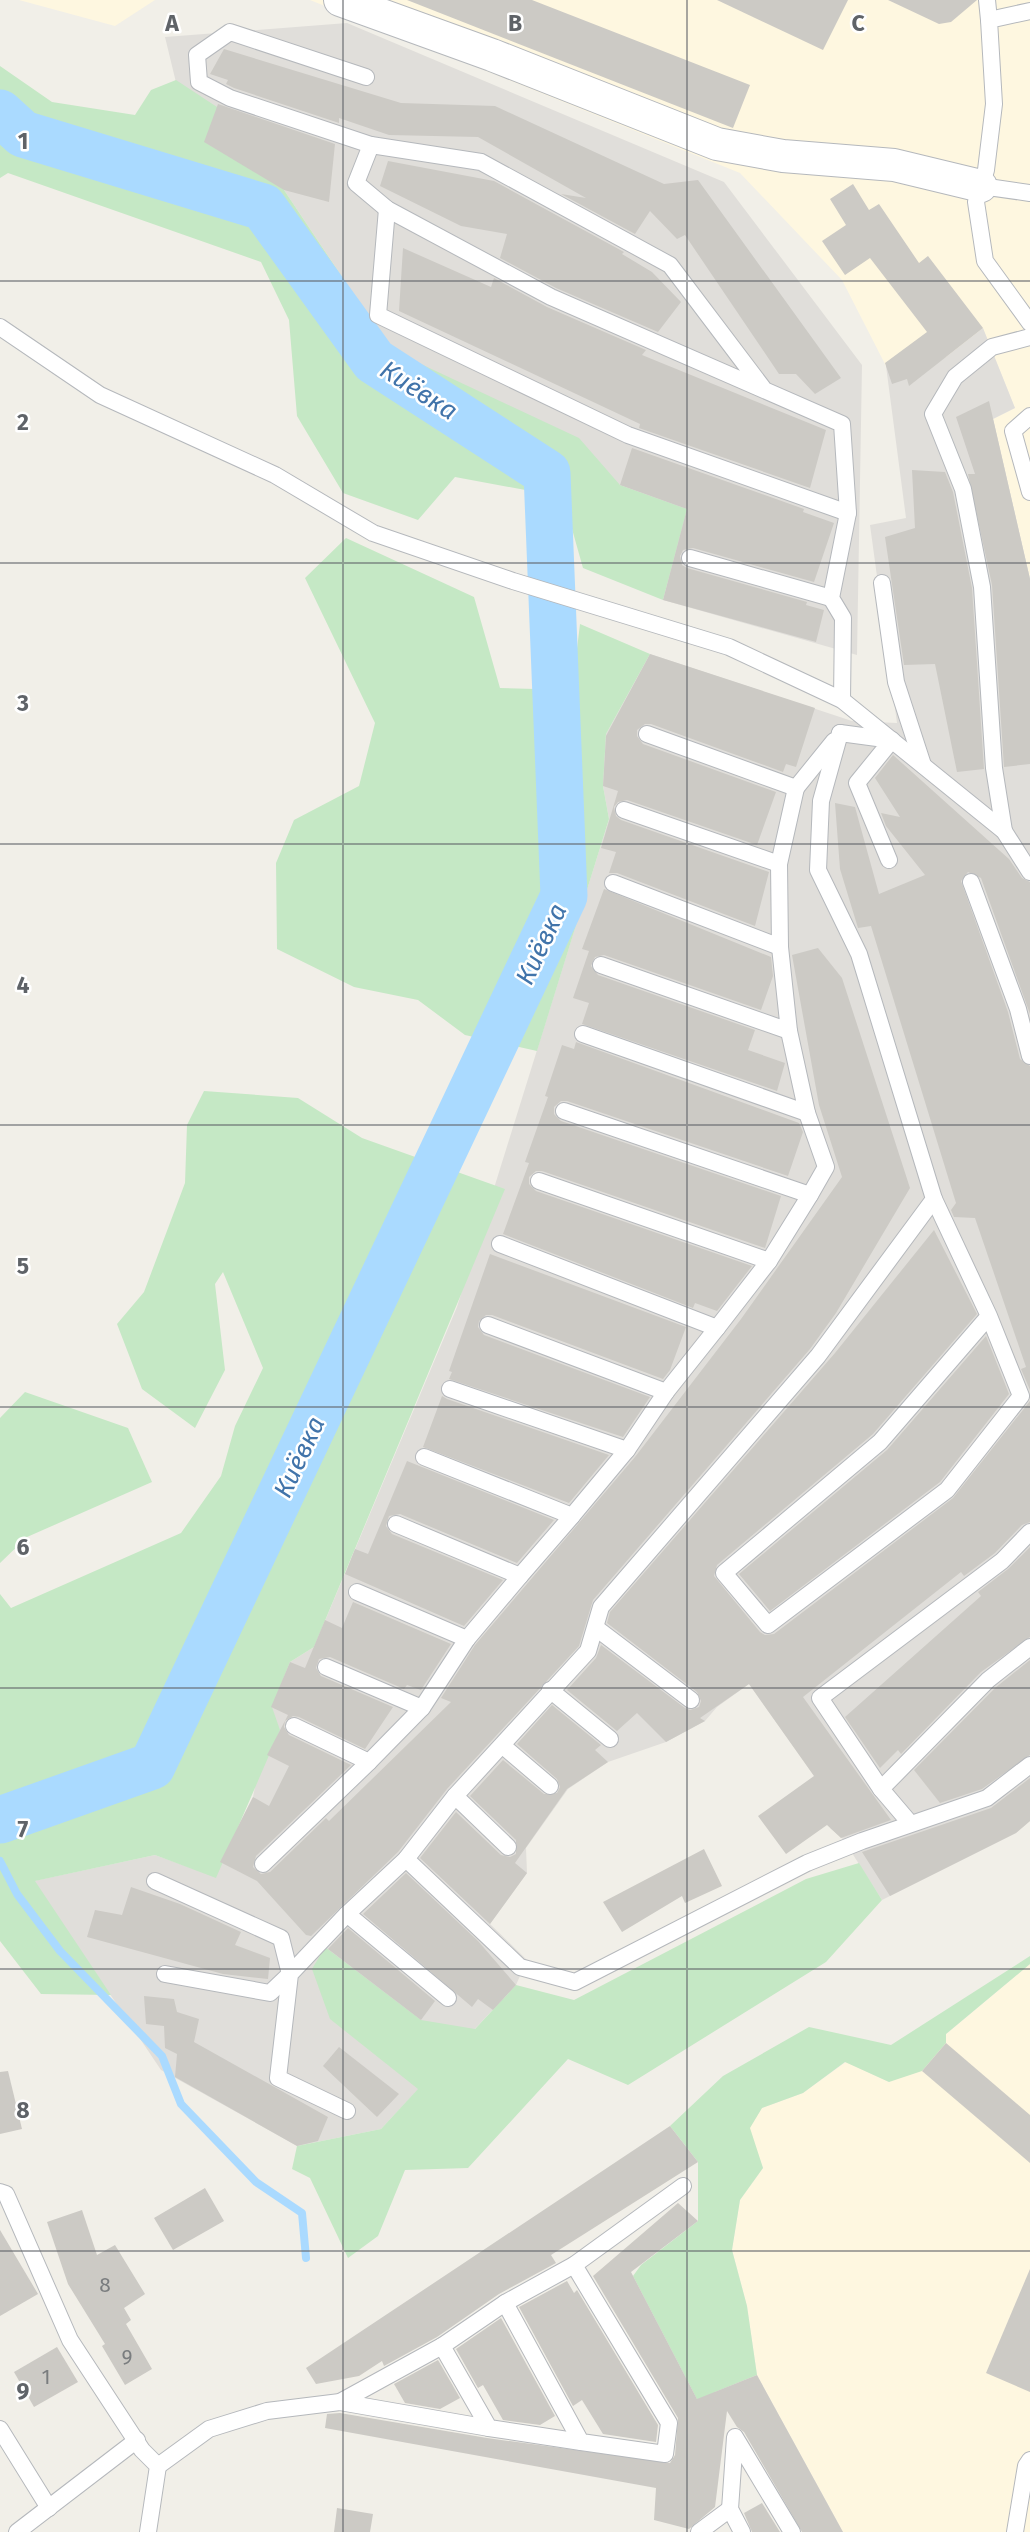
<svg xmlns="http://www.w3.org/2000/svg" width="1030" height="2532" font-family="'Fira Sans',sans-serif">
  <style>
    .commercial { fill: #fef7e0 }
    .industrial { fill: #e0deda }
    .green { fill: #c5e8c5 }
    .lines { fill: none; stroke-linecap: round; stroke-linejoin: round }
    .stream { stroke: #aadaff; stroke-width: 8 }
    .river { stroke: #aadaff; stroke-width: 47 }
    .building { fill: #cccac5 }
    .service-casing { stroke: #b5b8bc; stroke-width: 18 }
    .minor-casing { stroke: #b5b8bc; stroke-width: 34 }
    .service { stroke: #fff; stroke-width: 16 }
    .minor { stroke: #fff; stroke-width: 32 }
    .grid { fill: none; stroke: #5f6368; stroke-width: 2; stroke-opacity: 0.55 }
    .labels { text-anchor: middle; stroke-width: 5; stroke-linejoin: round; paint-order: stroke }
    .number-label { font-size: 21px; fill: #7a7d7f }
    .water-label { font-size: 26px; font-style: italic; fill: #4174aa; stroke: #fff }
    .grid-label { font-size: 23px; text-anchor: middle; font-weight: bold; fill: #5f6368; stroke: #fff; stroke-width: 5; stroke-linejoin: round; paint-order: stroke }
  </style>
  <rect width="100%" height="100%" fill="#f1efe8"/>
  <g class="commercial">
    <path d="M19,0H155L115,26Z"/>
    <path d="M310,0H1030V579L993,419L1015,408L983,329L946,357L886,366L842,280L740,173Z"/>
    <path d="M1030,1964V2532H843L757,2375L747,2306L732,2250L740,2200L763,2168L749,2128L762,2108L803,2093L846,2062L889,2082Z"/>
  </g>
  <g class="industrial">
    <path d="M347,23L724,182L862,365L857,655L663,600L686,509L620,485L391,350L284,190L188,132L165,37Z"/>
    <path d="M983,328L1015,408L993,419L1030,579V1821L1016,1833L882,1900L843,1839L830,1828L839,1811L749,1684L717,1707L705,1721L666,1742L608,1762L568,1789L526,1848L527,1873L490,1924L527,1960L516,1985L381,2129L297,2146L161,2070L34,1881L155,1855L216,1877L220,1862L253,1797L271,1707L290,1662L314,1647L457,1307L609,819L603,786L606,734L650,654L852,721L897,723L870,525L906,518L886,366L946,357Z"/>
  </g>
  <g class="green">
    <path d="M0,66L52,102L135,115L151,90L176,80L217,107L284,190L391,350L579,438L620,485L687,509L663,600L583,568L563,497L455,477L418,520L343,493L297,416L289,320L261,262L8,173L0,178Z"/>
    <path d="M346,538L474,597L500,688L572,690L580,624L650,654L606,734L603,786L609,819L537,1051L465,1035L418,1000L354,987L277,949L276,863L294,820L359,786L375,723L305,578Z"/>
    <path d="M204,1091L298,1098L362,1138L505,1189L314,1647L290,1662L272,1707L280,1730L216,1878L155,1855L35,1881L111,1995L41,1994L0,1941V1594L11,1608L181,1533L221,1476L235,1426L263,1368L223,1272L215,1284L225,1370L195,1428L142,1389L117,1324L144,1292L185,1183L187,1125Z"/>
    <path d="M25,1392L128,1428L152,1482L27,1537L0,1563V1418Z"/>
    <path d="M859,1863L882,1900L826,1962L628,2085L568,2059L468,2168L405,2170L378,2236L348,2258L310,2178L292,2169L297,2146L381,2129L418,2089L330,2019L312,1969L325,1947L421,2020L475,2029L516,1985L574,2000L806,1879Z"/>
    <path d="M1030,1956V1964L946,2034V2043L922,2071L889,2082L845,2062L803,2093L762,2108L750,2128L763,2168L740,2200L732,2250L747,2306L757,2375L715,2392L714,2432L633,2276L641,2265L698,2221V2162L670,2126L723,2076L809,2027L891,2045Z"/>
  </g>
  <g class="lines">
    <path class="stream" d="M0,1861L17,1894L60,1951L162,2056L181,2104L256,2182L302,2213L306,2258"/>
    <path class="river" d="M0,113L23,134L263,207L374,361L547,473L564,896L152,1766L0,1820"/>
  </g>
  <g class="building">
    <path d="M407,0H532L750,85L733,128Z"/>
    <path d="M717,0H848L823,50Z"/>
    <path d="M888,0H977L951,22L939,24Z"/>
    <path d="M224,49L401,103L495,106L664,184L698,180L841,378L815,394L796,374H779L685,235L677,239L650,211L635,234L561,194L586,198L478,137L389,135L339,118V123L234,88L226,84L228,80L210,74Z"/>
    <path d="M218,104L335,144L329,202L284,190L204,142Z"/>
    <path d="M388,161L494,181L624,252L622,254L652,272L681,302L658,332L556,288L500,258L507,234L461,226L380,186Z"/>
    <path d="M853,184L869,210L879,204L919,263L928,256L983,328L909,386L907,379L892,384L885,363L927,332L870,258L845,275L822,241L846,225L830,199Z"/>
    <path d="M403,248L491,287L494,278L547,307L646,350L642,355L826,430L810,488L639,428L640,424L399,311Z"/>
    <path d="M989,401L1030,579V764L1004,767L992,585L968,474H975L956,417Z"/>
    <path d="M632,448L804,509L803,512L834,523L814,582L693,548L683,550L680,556L682,565L687,568L807,602L806,605L824,610L816,642L663,600L687,509L620,485Z"/>
    <path d="M912,470L945,472L953,492L972,588L984,769L957,772L935,664L904,665L885,537L915,528Z"/>
    <path d="M650,654L815,708L796,767L786,764L783,772L651,724H645L637,730V736L643,744L776,792L757,845L627,800L618,802L614,807L616,816L621,820L769,872L755,926L617,873H609L616,852L601,848L618,791L603,786L606,736Z"/>
    <path d="M893,755L1009,859L1022,878L1030,882V1014L981,878L968,872L961,881L1008,1012L1020,1059L1030,1066V1390L1021,1369L1026,1367L975,1218L954,1217L951,1210L956,1203L871,926L858,928L840,869L835,803L855,807L879,894L925,875L886,826L881,813L900,817L875,778Z"/>
    <path d="M604,889L771,957L773,976L761,1010L604,955L595,957L591,966L598,975L755,1030L748,1050L785,1063L777,1091L582,1024L589,1003L573,998L589,951L582,949Z"/>
    <path d="M818,948L842,978L910,1188L836,1313L810,1349L593,1600L579,1646L447,1789L398,1852L311,1936L306,1935L257,1881L220,1862L253,1797L269,1806L289,1766L267,1755L288,1715L271,1707L290,1662L305,1668L325,1620L342,1628L353,1602L451,1644L421,1690L407,1685L404,1689L330,1657L319,1659L316,1668L321,1676L393,1707L365,1749L299,1717L293,1716L285,1721L284,1727L289,1735L351,1765L256,1856L253,1867L261,1874L270,1872L326,1818L329,1821L451,1702L441,1698L475,1645L635,1457L741,1319L842,1177L819,1105L792,955Z"/>
    <path d="M576,1042L799,1123L803,1132L788,1176L567,1101H561L554,1107V1114L561,1121L781,1196L765,1248L542,1171H536L529,1177V1184L536,1191L752,1266L717,1311L695,1303L693,1308L503,1234L529,1163L525,1162L548,1097L545,1096L562,1045L574,1049Z"/>
    <path d="M934,1230L977,1314L873,1434L717,1565L714,1576L760,1632L765,1635L774,1634L953,1498L1030,1401V1522L1022,1525L995,1553L964,1576L961,1572L803,1697L891,1820L841,1838L827,1825L786,1854L758,1816L814,1776L749,1684L700,1718L705,1721L666,1742L637,1713L617,1731L567,1690L596,1658L601,1645L685,1708L690,1710L699,1707L701,1701L697,1692L607,1623L610,1612L835,1353Z"/>
    <path d="M490,1254L686,1327L670,1370L663,1379L492,1315H486L479,1321L478,1327L484,1335L650,1397L623,1437L449,1379L452,1372L449,1371Z"/>
    <path d="M986,1336L1009,1394L940,1482L770,1611L739,1574L887,1450Z"/>
    <path d="M442,1396L447,1399L609,1455L569,1503L423,1447Z"/>
    <path d="M407,1461L554,1520L517,1563L400,1514L389,1516L386,1526L392,1534L503,1580L464,1626L345,1574L355,1549L368,1554Z"/>
    <path d="M1030,1547V1637L981,1672L901,1754L898,1750L880,1768L845,1717L981,1596L978,1592L1008,1569Z"/>
    <path d="M1030,1660V1755L982,1789L940,1803L914,1770L995,1688Z"/>
    <path d="M552,1705L601,1745L595,1750L608,1762L567,1789L515,1863L527,1873L490,1924L420,1858L456,1812L501,1855L510,1857L516,1854V1840L470,1796L503,1760L544,1794L557,1793L560,1787L557,1779L517,1744Z"/>
    <path d="M1030,1778V1821L1016,1833L890,1896L862,1852L991,1808Z"/>
    <path d="M704,1849L722,1886L685,1903L682,1896L622,1932L603,1902Z"/>
    <path d="M406,1873L478,1941L516,1985L493,2010L478,1999L472,2007L363,1914Z"/>
    <path d="M131,1887L180,1904L241,1932L235,1945L270,1958L268,1979L223,1974L87,1937L95,1910L122,1915Z"/>
    <path d="M348,1928L435,2001L421,2020L328,1949Z"/>
    <path d="M144,1996L174,1999L177,2012L199,2019L194,2042L328,2117L318,2141L297,2146L175,2077L177,2054L165,2048L164,2026L146,2024Z"/>
    <path d="M946,2043L1030,2115V2163L922,2071Z"/>
    <path d="M339,2047L399,2094L377,2117L323,2066Z"/>
    <path d="M8,2071L22,2129L0,2134V2072Z"/>
    <path d="M670,2126L698,2162L551,2255L556,2263L499,2294L437,2337L384,2366L382,2361L359,2376L316,2384L306,2368Z"/>
    <path d="M205,2188L224,2221L173,2250L154,2218Z"/>
    <path d="M678,2203L698,2221L631,2272L697,2399L757,2375L843,2532H802L744,2432L737,2427L727,2411L715,2507L689,2529L654,2520L656,2488L325,2428L327,2414L340,2413L487,2438L670,2463L675,2455L678,2418L593,2276Z"/>
    <path d="M82,2210L97,2255L115,2245L145,2294L124,2308L131,2320L126,2324L152,2369L125,2385L102,2346L105,2344L68,2284L47,2222Z"/>
    <path d="M0,2230L38,2294L0,2316Z"/>
    <path d="M1030,2269V2392L986,2373Z"/>
    <path d="M567,2281L574,2293L577,2290L658,2425L656,2442L603,2434L582,2400L573,2406L519,2307Z"/>
    <path d="M501,2318L555,2416L540,2425L503,2420L483,2385L478,2388L456,2349Z"/>
    <path d="M57,2347L78,2382L34,2407L14,2372Z"/>
    <path d="M438,2360L460,2398L440,2409L405,2403L394,2384Z"/>
    <path d="M762,2503L780,2532H752L744,2513Z"/>
    <path d="M337,2508L373,2514L370,2532H334Z"/>
  </g>
  <g class="lines">
    <g class="service-casing">
      <g id="service">
        <path d="M987,0L989,20"/>
        <path d="M1030,11L989,20L994,104L986,170L976,202L985,261L1030,323"/>
        <path d="M366,77L230,32L197,55L199,82L230,98L371,145"/>
        <path d="M981,186L1030,193"/>
        <path d="M387,209L378,315L628,435L848,513"/>
        <path d="M0,327L100,395L275,475L373,533L513,581L729,647L842,700L1004,831L1030,872"/>
        <path d="M763,388L670,265L481,162L371,145L356,183L387,209L551,297L842,424L848,513L831,598L843,618L842,700"/>
        <path d="M1030,416L1013,431L1030,492"/>
        <path d="M690,558L831,598"/>
        <path d="M882,583L896,682L923,765"/>
        <path d="M840,733L892,740L857,783L889,860"/>
        <path d="M647,734L796,788L834,741"/>
        <path d="M624,810L779,864L796,788"/>
        <path d="M1004,831L994,768L982,587L963,489L933,414L955,377L992,347L1030,337"/>
        <path d="M971,882L1018,1009L1030,1056"/>
        <path d="M613,883L780,947L779,864"/>
        <path d="M601,965L789,1031L780,947"/>
        <path d="M583,1034L807,1113L789,1031"/>
        <path d="M564,1111L810,1195L826,1167L807,1113"/>
        <path d="M539,1181L769,1261L810,1195"/>
        <path d="M934,1199L989,1316L880,1442L724,1573L768,1625L947,1490L1021,1396L989,1316"/>
        <path d="M500,1244L717,1328L769,1261"/>
        <path d="M488,1325L666,1392L717,1328"/>
        <path d="M450,1389L627,1450L666,1392"/>
        <path d="M424,1457L572,1516L627,1450"/>
        <path d="M396,1524L520,1576L572,1516"/>
        <path d="M357,1592L467,1639L520,1576"/>
        <path d="M596,1628L691,1700"/>
        <path d="M326,1667L422,1708L467,1639"/>
        <path d="M550,1690L610,1739"/>
        <path d="M294,1726L369,1762L422,1708"/>
        <path d="M503,1746L550,1786"/>
        <path d="M881,1789L820,1698L1002,1561L1030,1532"/>
        <path d="M455,1796L508,1847"/>
        <path d="M910,1823L881,1789L988,1680L1030,1647"/>
        <path d="M406,1859L520,1967L575,1982L807,1863L862,1841L987,1798L1030,1765"/>
        <path d="M263,1864L369,1762"/>
        <path d="M155,1881L281,1938L290,1974L270,1993L165,1974"/>
        <path d="M347,1914L448,1998"/>
        <path d="M347,2111L278,2078L290,1974L347,1914L406,1859L455,1796L588,1651L601,1607L818,1356L934,1199L859,954L818,870L821,801L840,733"/>
        <path d="M0,2192L6,2194L70,2340L142,2450L158,2466L148,2532"/>
        <path d="M505,2303L581,2442L665,2454L669,2423L574,2265"/>
        <path d="M442,2346L489,2428L581,2442"/>
        <path d="M340,2402L489,2428"/>
        <path d="M0,2429L49,2508"/>
        <path d="M158,2466L209,2429L267,2411L340,2402L442,2346L505,2303L574,2265L683,2186"/>
        <path d="M17,2532L137,2440"/>
        <path d="M699,2532L730,2509"/>
        <path d="M742,2532L730,2509L735,2437L792,2532"/>
        <path d="M1015,2532L1026,2466L1030,2460"/>
      </g>
    </g>
    <g class="minor-casing">
      <path id="minor" d="M340,0L492,55L717,144L783,156L894,165L981,186"/>
    </g>
    <use href="#service" class="service"/>
    <use href="#minor" class="minor"/>
  </g>
  <path class="grid" d="M343,0V2532M687,0V2532M0,281H1030M0,563H1030M0,844H1030M0,1125H1030M0,1407H1030M0,1688H1030M0,1969H1030M0,2251H1030"/>
  <g class="labels">
    <g class="number-label">
      <text x="105" y="2292">8</text>
      <text x="127" y="2364">9</text>
      <text x="46" y="2384">1</text>
    </g>
    <g class="water-label">
      <text transform="translate(419 390) rotate(33)" y="9">Киёвка</text>
      <text transform="translate(541 944) rotate(-65)" y="9">Киёвка</text>
      <text transform="translate(299 1457) rotate(-65)" y="9">Киёвка</text>
    </g>
  </g>
  <g class="grid-label">
    <text x="172" y="31">A</text>
    <text x="515" y="31">B</text>
    <text x="858" y="31">C</text>
    <text x="23" y="149">1</text>
    <text x="23" y="430">2</text>
    <text x="23" y="711">3</text>
    <text x="23" y="993">4</text>
    <text x="23" y="1274">5</text>
    <text x="23" y="1555">6</text>
    <text x="23" y="1837">7</text>
    <text x="23" y="2118">8</text>
    <text x="23" y="2399">9</text>
  </g>
</svg>
